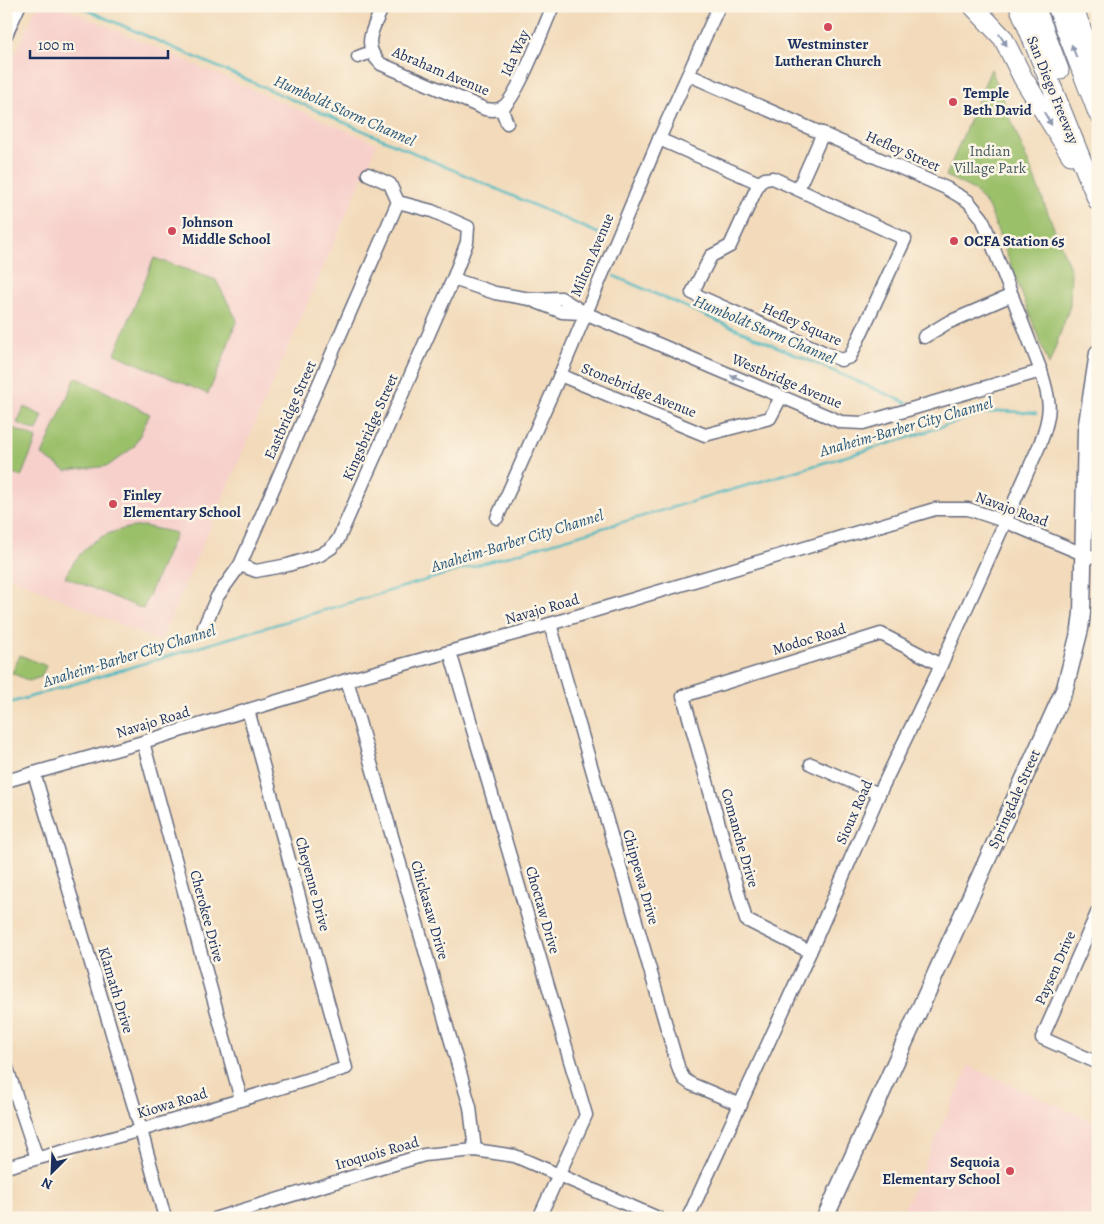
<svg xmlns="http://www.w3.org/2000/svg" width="1104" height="1224" font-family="Alegreya,serif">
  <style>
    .built { fill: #f7d0cb }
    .green { fill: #9bc06b; stroke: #5b7864 }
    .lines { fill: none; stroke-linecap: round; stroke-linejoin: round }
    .stream { stroke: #49b8c0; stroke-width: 2.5 }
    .minor-casing { stroke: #666b7e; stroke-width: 15 }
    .major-casing { stroke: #666b7e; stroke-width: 19 }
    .highway-casing { stroke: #666b7e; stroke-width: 21 }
    .minor { stroke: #fff; stroke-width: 12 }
    .major { stroke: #fff; stroke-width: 16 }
    .highway { stroke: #fff; stroke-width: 19 }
    .oneway { fill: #8d97ae }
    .poi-dot { fill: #d1495b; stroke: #fcf5e5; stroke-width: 2 }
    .labels { text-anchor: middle; stroke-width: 5; stroke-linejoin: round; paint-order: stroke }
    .poi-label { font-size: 15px; font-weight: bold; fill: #1b2f5e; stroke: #fcf5e5; text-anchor: start }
    .street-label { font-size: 15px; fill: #1b2f5e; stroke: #fcf5e5 }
    .park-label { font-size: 15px; fill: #415a62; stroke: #fcf5e5 }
    .water-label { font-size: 16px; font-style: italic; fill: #29587b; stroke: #fcf5e5 }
  </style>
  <rect width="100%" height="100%" fill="#fcf5e5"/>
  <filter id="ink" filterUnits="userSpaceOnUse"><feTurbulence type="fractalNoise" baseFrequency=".02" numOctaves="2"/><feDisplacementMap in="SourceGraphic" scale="10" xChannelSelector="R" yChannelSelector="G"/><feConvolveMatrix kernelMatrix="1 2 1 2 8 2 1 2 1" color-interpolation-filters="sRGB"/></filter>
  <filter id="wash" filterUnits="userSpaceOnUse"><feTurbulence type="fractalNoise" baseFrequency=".0096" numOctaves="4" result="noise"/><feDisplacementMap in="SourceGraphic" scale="20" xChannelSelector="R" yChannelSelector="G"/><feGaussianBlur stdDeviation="1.12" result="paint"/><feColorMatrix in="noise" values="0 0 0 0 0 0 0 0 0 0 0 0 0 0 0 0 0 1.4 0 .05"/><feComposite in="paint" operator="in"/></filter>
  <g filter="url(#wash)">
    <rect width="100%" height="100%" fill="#f2daba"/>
    <g class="built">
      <path d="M37,6H60L377,144L160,642L6,575V76Z"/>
      <path d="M969,1066L1098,1124V1218H900Z"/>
    </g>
    <g class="green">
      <path d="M991,69L1071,271L1070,306L1049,365L989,208L974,190L946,176Z"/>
      <path d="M154,258L216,280L237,320L221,364L208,394L115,354Z"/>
      <path d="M76,377L150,414L134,447L108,466L66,471L42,455Z"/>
      <path d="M24,407L43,416L37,431L17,423Z"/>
      <path d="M6,425L37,438L21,477L6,470Z"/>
      <path d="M144,526L176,533L143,609L65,577C83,543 105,529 144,526Z"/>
      <path d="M20,655L46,666L41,677L29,681L12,673Z"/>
    </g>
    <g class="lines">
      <g class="stream">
        <path d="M78,6L602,235"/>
        <path d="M614,276L907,403"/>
        <path d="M948,416L961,419"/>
        <path d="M6,704L901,440L977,415L1001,411L1036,413"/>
      </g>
    </g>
  </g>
  <g filter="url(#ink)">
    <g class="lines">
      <g class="minor-casing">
        <g id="minor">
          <path d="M383,6C374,27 360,45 381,64L485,109C491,110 498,111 503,107C518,97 544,26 553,6"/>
          <path d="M6,35L19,6"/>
          <path d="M358,57L371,52"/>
          <path d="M501,108L507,123"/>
          <path d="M659,139L759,183"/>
          <path d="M773,178L905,239L850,357L841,360L692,293L711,256L730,246L759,183L765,179Z"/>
          <path d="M798,189L823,133"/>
          <path d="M453,279L495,293L530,299L561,298L585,313L841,422L863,423L1041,371"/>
          <path d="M534,301L562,312L582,313"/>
          <path d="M924,337L947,323L1012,295"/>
          <path d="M560,375L705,435L770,418L781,397"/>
          <path d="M497,518L560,375L659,139L719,6"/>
          <path d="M240,565L256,571L288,565L320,555L331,548L338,540L453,279L467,242L468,227L432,211L398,202L390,184L368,174"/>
          <path d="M550,624L679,1070L684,1079L691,1084L741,1105"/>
          <path d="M204,627L217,597L240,565L398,202"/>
          <path d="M450,652L586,1115L539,1218"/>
          <path d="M347,680L470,1107L475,1150"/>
          <path d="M143,742L241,1099"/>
          <path d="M811,764L879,794"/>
          <path d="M34,773L141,1130L165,1218"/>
          <path d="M6,781L143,742L347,680L550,624L935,509H968L1004,521L1083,554L1098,558"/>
          <path d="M1098,911L1042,1038L1098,1063"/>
          <path d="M810,952L746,920L683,696L881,634L941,665"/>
          <path d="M6,1065L37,1158"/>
          <path d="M6,1167L141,1130L346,1068L248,710"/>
          <path d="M217,1218L424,1155L475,1150L515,1156L658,1218"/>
          <path d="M688,1218L810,952L879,794L941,665L1040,444C1052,412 1051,403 1041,371L982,218L968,201L946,188L689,75"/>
        </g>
      </g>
      <g class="major-casing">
        <path id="major" d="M825,1218L1065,688L1080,629L1082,613L1086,430L1098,353"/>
      </g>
      <g class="highway-casing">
        <g id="highway">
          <path d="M973,6L1003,38L1023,78L1071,155"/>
          <path d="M1019,6L1098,201"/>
          <path d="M1035,6L1059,70"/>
          <path d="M1057,6L1098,113"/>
          <path d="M1073,6L1098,75"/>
        </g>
      </g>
      <use href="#minor" class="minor"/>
      <use href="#major" class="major"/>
      <use href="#highway" class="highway"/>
    </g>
    <defs><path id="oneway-solid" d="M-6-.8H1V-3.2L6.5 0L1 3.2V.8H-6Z" transform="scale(1.25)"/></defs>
    <g class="oneway">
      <use href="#oneway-solid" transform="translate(1003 40) rotate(56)"/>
      <use href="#oneway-solid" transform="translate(1074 51) rotate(-111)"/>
      <use href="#oneway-solid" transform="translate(1048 119) rotate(59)"/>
      <use href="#oneway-solid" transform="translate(737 378) rotate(-157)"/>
    </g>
  </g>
  <g class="poi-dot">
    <circle cx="828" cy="27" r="5"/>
    <circle cx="953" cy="102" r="5"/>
    <circle cx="172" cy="231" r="5"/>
    <circle cx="954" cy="241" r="5"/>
    <circle cx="113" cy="504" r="5"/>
    <circle cx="1010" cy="1171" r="5"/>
  </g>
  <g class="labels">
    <g class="poi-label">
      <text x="828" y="49" text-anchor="middle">Westminster<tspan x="828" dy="17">Lutheran Church</tspan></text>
      <text x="963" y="98">Temple<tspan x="963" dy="17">Beth David</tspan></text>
      <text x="182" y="227">Johnson<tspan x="182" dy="17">Middle School</tspan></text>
      <text x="964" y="246">OCFA Station 65</text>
      <text x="123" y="500">Finley<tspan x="123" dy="17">Elementary School</tspan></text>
      <text x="1000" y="1167" text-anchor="end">Sequoia<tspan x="1000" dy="17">Elementary School</tspan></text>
    </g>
    <g class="street-label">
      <text transform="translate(515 53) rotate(-66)" y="5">Ida Way</text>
      <text transform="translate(441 71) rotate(23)" y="5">Abraham Avenue</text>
      <text transform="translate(1053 90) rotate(68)" y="5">San Diego Freeway</text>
      <text transform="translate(903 151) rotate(24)" y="5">Hefley Street</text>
      <text transform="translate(592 255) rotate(-67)" y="5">Milton Avenue</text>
      <text transform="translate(802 324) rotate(24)" y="5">Hefley Square</text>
      <text transform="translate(787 381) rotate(23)" y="5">Westbridge Avenue</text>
      <text transform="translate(639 390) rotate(22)" y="5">Stonebridge Avenue</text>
      <text transform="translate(290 410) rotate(-66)" y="5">Eastbridge Street</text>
      <text transform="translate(370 427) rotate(-66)" y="5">Kingsbridge Street</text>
      <text transform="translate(1012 509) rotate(20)" y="5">Navajo Road</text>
      <text transform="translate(542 609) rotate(-16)" y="5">Navajo Road</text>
      <text transform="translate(809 639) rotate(-17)" y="5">Modoc Road</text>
      <text transform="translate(153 722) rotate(-17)" y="5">Navajo Road</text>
      <text transform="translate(1014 799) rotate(-66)" y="5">Springdale Street</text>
      <text transform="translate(854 812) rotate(-66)" y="5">Sioux Road</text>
      <text transform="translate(740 838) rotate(74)" y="5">Comanche Drive</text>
      <text transform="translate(641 877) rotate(74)" y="5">Chippewa Drive</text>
      <text transform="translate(313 884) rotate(75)" y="5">Cheyenne Drive</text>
      <text transform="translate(430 910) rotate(74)" y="5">Chickasaw Drive</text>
      <text transform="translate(543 910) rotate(74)" y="5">Choctaw Drive</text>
      <text transform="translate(207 916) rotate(75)" y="5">Cherokee Drive</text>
      <text transform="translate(1055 968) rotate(-66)" y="5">Paysen Drive</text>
      <text transform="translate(116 990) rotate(73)" y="5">Klamath Drive</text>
      <text transform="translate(172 1103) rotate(-17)" y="5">Kiowa Road</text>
      <text transform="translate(377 1153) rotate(-16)" y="5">Iroquois Road</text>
    </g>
    <g class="park-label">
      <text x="990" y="156">Indian<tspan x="990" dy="17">Village Park</tspan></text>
    </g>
    <g class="water-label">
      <text transform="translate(345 110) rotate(24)" y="6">Humboldt Storm Channel</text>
      <text transform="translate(765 329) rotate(23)" y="6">Humboldt Storm Channel</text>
      <text transform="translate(906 426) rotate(-16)" y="6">Anaheim-Barber City Channel</text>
      <text transform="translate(517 540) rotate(-17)" y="6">Anaheim-Barber City Channel</text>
      <text transform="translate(129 655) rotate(-17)" y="6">Anaheim-Barber City Channel</text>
    </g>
  </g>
  <rect width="1104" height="1224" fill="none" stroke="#fcf5e5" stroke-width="25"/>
  <g transform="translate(52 1172) rotate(204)" stroke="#fcf5e5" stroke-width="4" paint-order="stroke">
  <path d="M0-4L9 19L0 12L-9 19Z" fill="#1b2f5e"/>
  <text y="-8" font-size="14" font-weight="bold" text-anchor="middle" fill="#1b2f5e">N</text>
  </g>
  <path d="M30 50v8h138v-8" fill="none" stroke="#1b2f5e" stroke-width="2.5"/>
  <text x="38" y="50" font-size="15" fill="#1b2f5e" stroke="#fcf5e5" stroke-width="4" paint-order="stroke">100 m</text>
</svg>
